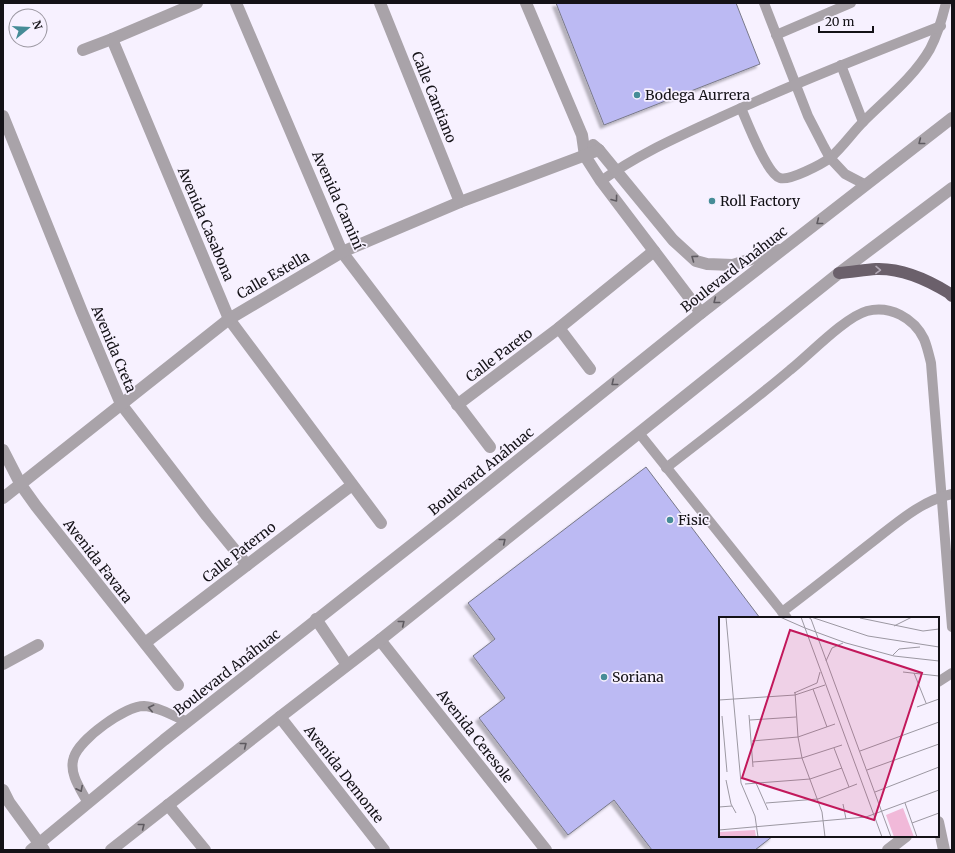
<svg xmlns="http://www.w3.org/2000/svg" width="955" height="853" font-family="Merriweather,serif">
  <style>
    .building { fill: #bcbaf3; stroke: #797989; filter: url(#shadow) }
    .lines { fill: none; stroke-linecap: round; stroke-linejoin: round }
    .service { stroke: #a9a3a9; stroke-width: 10 }
    .minor { stroke: #a9a3a9; stroke-width: 12 }
    .tertiary { stroke: #a9a3a9; stroke-width: 12 }
    .primary { stroke: #6b606b; stroke-width: 12 }
    .oneway { stroke: #5e5a60 }
    .oneway2 { stroke: #b1a8b5 }
    .poi-dot { fill: #468c97; stroke: #f7f1ff; stroke-width: 1.5 }
    .labels { text-anchor: middle; stroke-width: 3.5; stroke-linejoin: round; paint-order: stroke }
    .poi-label { font-size: 14px; fill: #141217; stroke: #f7f1ff; text-anchor: start }
    .street-label { font-size: 14px; fill: #141217; stroke: #f7f1ff }
    .inset-road { fill: none; stroke: #9c98a2; stroke-width: 1 }
    .view { fill: #c2185b; fill-opacity: 0.15; stroke: #c2185b; stroke-width: 2 }
    .inset-edge { fill: none; stroke: #141217; stroke-width: 2 }
  </style>
  <defs>
    <filter id="shadow"><feDropShadow dx="-3.5" dy="3.5" stdDeviation="1" flood-color="#0004"/></filter>
  </defs>
  <rect width="100%" height="100%" fill="#f7f1ff"/>
  <g class="building">
    <path d="M556,3H736L760,64L604,125Z"/>
    <path d="M646,467L760,618H720V836H773L755,850H652L614,800L568,835L479,718L505,698L473,656L495,639L468,603Z"/>
  </g>
  <g class="lines">
    <g class="service">
      <path d="M764,3L808,116L824,147L830,158L845,174L866,185"/>
      <path d="M776,35L851,3"/>
      <path d="M841,65L863,122"/>
      <path d="M741,108C747,122 767,174 780,178C790,181 822,164 830,158C842,148 852,133 863,122C886,99 914,77 930,49C938,34 942,19 946,3"/>
      <path d="M601,181C638,154 680,136 721,117C793,84 867,55 941,26"/>
      <path d="M639,433L787,618"/>
      <path d="M666,468C708,435 750,404 790,370C809,355 845,317 867,311C890,305 914,318 924,339C927,346 929,355 931,363L952,627"/>
      <path d="M782,612C814,588 845,563 876,539C899,521 923,500 952,494"/>
      <path d="M938,682L952,673"/>
      <path d="M88,803C81,790 68,773 74,757C80,739 125,706 144,706C159,707 174,716 187,722"/>
    </g>
    <g class="minor">
      <path d="M236,3L342,252L490,447"/>
      <path d="M380,3L460,202"/>
      <path d="M526,3L582,135L585,156L601,181L701,313"/>
      <path d="M112,39L229,319L381,523"/>
      <path d="M83,50L112,39L197,3"/>
      <path d="M3,116L82,312L121,404L207,516L247,565"/>
      <path d="M593,145L599,150L673,240L696,261L707,264L733,265L779,250"/>
      <path d="M559,328L590,369"/>
      <path d="M457,405L559,328L654,251"/>
      <path d="M3,450L21,485L36,506L178,685"/>
      <path d="M3,498L229,319L342,252L460,202L599,150"/>
      <path d="M380,640L546,850"/>
      <path d="M145,643L352,485"/>
      <path d="M3,664L38,645"/>
      <path d="M280,717L384,850"/>
      <path d="M3,790L9,802L44,850"/>
      <path d="M168,805L205,850"/>
      <path d="M938,822L944,850"/>
      <path d="M888,850L906,836"/>
    </g>
    <g class="tertiary">
      <path d="M316,619L347,665"/>
      <path d="M31,850L164,740L451,514L701,313L952,118"/>
      <path d="M111,850L280,717L380,640L839,273L952,188"/>
    </g>
    <path class="primary" d="M839,273C851,272 864,270 876,269C902,268 928,280 949,293L952,296"/>
  </g>
  <defs><path id="oneway-chevron" d="M-2-3.5L2.5 0L-2 3.5" fill="none" stroke-width="1.6" stroke-linecap="round" stroke-linejoin="round"/></defs>
  <g class="oneway">
    <use href="#oneway-chevron" transform="translate(921 142) rotate(142)"/>
    <use href="#oneway-chevron" transform="translate(615 199) rotate(53)"/>
    <use href="#oneway-chevron" transform="translate(819 222) rotate(142)"/>
    <use href="#oneway-chevron" transform="translate(694 258) rotate(-144)"/>
    <use href="#oneway-chevron" transform="translate(716 301) rotate(142)"/>
    <use href="#oneway-chevron" transform="translate(614 383) rotate(141)"/>
    <use href="#oneway-chevron" transform="translate(503 541) rotate(-39)"/>
    <use href="#oneway-chevron" transform="translate(402 623) rotate(-39)"/>
    <use href="#oneway-chevron" transform="translate(151 708) rotate(-167)"/>
    <use href="#oneway-chevron" transform="translate(244 745) rotate(-38)"/>
    <use href="#oneway-chevron" transform="translate(80 789) rotate(63)"/>
    <use href="#oneway-chevron" transform="translate(142 826) rotate(-38)"/>
  </g>
  <use class="oneway2" href="#oneway-chevron" transform="translate(878 270) rotate(1)"/>
  <g class="poi-dot">
    <circle cx="637" cy="95" r="4"/>
    <circle cx="712" cy="201" r="4"/>
    <circle cx="670" cy="520" r="4"/>
    <circle cx="604" cy="677" r="4"/>
  </g>
  <g class="labels">
    <g class="poi-label">
      <text x="645" y="100">Bodega Aurrera</text>
      <text x="720" y="206">Roll Factory</text>
      <text x="678" y="525">Fisic</text>
      <text x="612" y="682">Soriana</text>
    </g>
    <g class="street-label">
      <text transform="translate(434 97) rotate(68)" y="5">Calle Cantiano</text>
      <text transform="translate(338 200) rotate(66)" y="5">Avenida Caminí</text>
      <text transform="translate(206 224) rotate(67)" y="5">Avenida Casabona</text>
      <text transform="translate(734 269) rotate(-38)" y="5">Boulevard Anáhuac</text>
      <text transform="translate(273 275) rotate(-30)" y="5">Calle Estella</text>
      <text transform="translate(114 349) rotate(67)" y="5">Avenida Creta</text>
      <text transform="translate(499 355) rotate(-37)" y="5">Calle Pareto</text>
      <text transform="translate(481 471) rotate(-39)" y="5">Boulevard Anáhuac</text>
      <text transform="translate(239 552) rotate(-38)" y="5">Calle Paterno</text>
      <text transform="translate(98 561) rotate(52)" y="5">Avenida Favara</text>
      <text transform="translate(227 672) rotate(-38)" y="5">Boulevard Anáhuac</text>
      <text transform="translate(475 736) rotate(52)" y="5">Avenida Ceresole</text>
      <text transform="translate(344 774) rotate(52)" y="5">Avenida Demonte</text>
    </g>
  </g>
  <g transform="translate(719 617)">
    <rect width="220" height="220" fill="#f7f1ff"/>
    <path d="M184,191L195,220H175L167,198ZM36,213L37,220H0V215Z" fill="#f1b9d9"/>
    <path class="inset-road" d="M7,0L22,166L36,199L39,220M61,0L86,11L163,220M82,0L86,11L127,26L175,39L220,44M89,0L92,2L172,220M92,0L149,19L220,30M141,1L204,14L220,12M175,9L193,0M174,38L180,32L201,30M107,44L113,31L124,26M184,55L220,59M195,56L207,86M94,72L108,110M76,75L79,120L83,141L103,195L106,220M75,76L98,66L101,55M0,83L76,78L106,68M198,90L220,82M30,98L34,150M3,99L8,155M31,103L77,100M33,124L79,120L116,107M115,131L130,170M141,134L220,105M34,145L83,141L123,128M148,153L220,127M7,163L12,187L17,196M37,166L49,193M26,167L91,162L123,151M156,175L220,150M47,186L99,182L138,167M186,186L198,220M124,187L127,202M0,190L13,189M193,206L220,196M0,213L147,200L220,173"/>
    <path class="view" d="M71,13L203,56L155,203L23,161Z"/>
    <rect width="220" height="220" class="inset-edge"/>
  </g>
  <rect width="955" height="853" fill="none" stroke="#141217" stroke-width="8"/>
  <g transform="translate(28 28) rotate(72)"><circle r="19" fill="#f7f1ff" stroke="#9c98a2"/>
  <path d="M0-3L7 15L0 10L-7 15Z" fill="#468c97"/>
  <text y="-6" font-size="11" font-weight="bold" text-anchor="middle" fill="#141217">N</text>
  </g>
  <path d="M819 26v6h54v-6" fill="none" stroke="#141217" stroke-width="2"/>
  <text x="825" y="26" font-size="12" fill="#141217" stroke="#f7f1ff" stroke-width="3" paint-order="stroke">20 m</text>
</svg>
